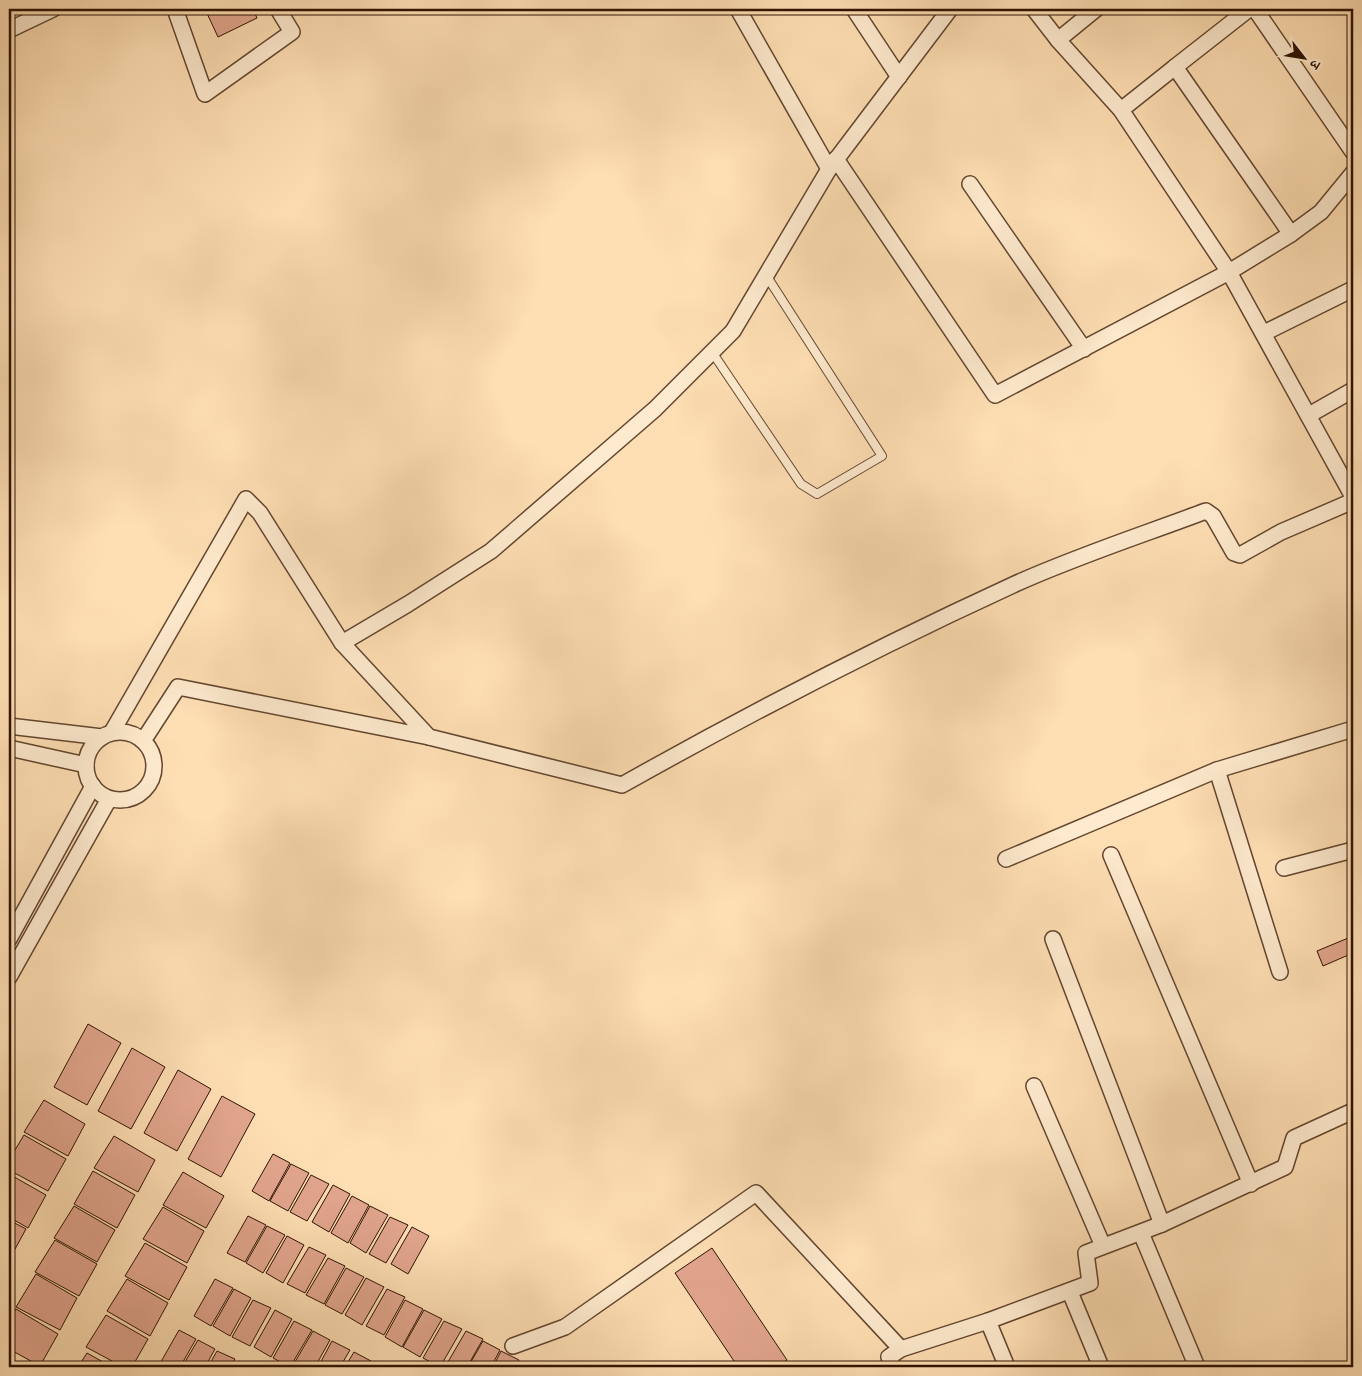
<svg xmlns="http://www.w3.org/2000/svg" width="1362" height="1376" font-family="'IM FELL French Canon','Noto Serif Devanagari',serif">
  <style>
    .building { fill: #e2a68e; stroke: #2f1303 }
    .lines { fill: none; stroke-linecap: round; stroke-linejoin: round }
    .lane-casing { stroke: #63462f; stroke-width: 10 }
    .street-casing { stroke: #63462f; stroke-width: 18 }
    .lane { stroke: #feeace; stroke-width: 8 }
    .street { stroke: #feeace; stroke-width: 15 }
  </style>
  <rect width="100%" height="100%" fill="#fedeb3"/>
  <filter id="stains"><feTurbulence type="fractalNoise" baseFrequency=".004" numOctaves="4"/><feColorMatrix values="0 0 0 0 .2 0 0 0 0 .09 0 0 0 0 .02 0 0 0 .5 -.17"/></filter>
  <radialGradient id="worn" r=".72"><stop offset=".6" stop-color="#630" stop-opacity="0"/><stop offset="1" stop-color="#630" stop-opacity=".3"/></radialGradient>
  <g class="building">
    <path d="M205,9H253L257,18L218,37Z"/>
    <path d="M1353,936V953L1323,966L1317,951Z"/>
    <path d="M88,1024L121,1043L87,1105L54,1087Z"/>
    <path d="M132,1048L165,1067L131,1129L98,1111Z"/>
    <path d="M178,1070L211,1089L177,1151L144,1133Z"/>
    <path d="M222,1096L255,1114L221,1177L188,1159Z"/>
    <path d="M44,1100L85,1124L68,1156L24,1132Z"/>
    <path d="M24,1135L66,1159L48,1191L9,1170V1160Z"/>
    <path d="M114,1136L155,1160L138,1192L94,1168Z"/>
    <path d="M273,1154L290,1163L269,1201L252,1191Z"/>
    <path d="M291,1164L309,1173L288,1211L270,1201Z"/>
    <path d="M93,1171L135,1195L117,1228L74,1204Z"/>
    <path d="M183,1172L224,1196L206,1228L163,1205Z"/>
    <path d="M9,1174L46,1195L28,1228L9,1217Z"/>
    <path d="M311,1175L329,1184L307,1221L290,1212Z"/>
    <path d="M333,1185L350,1194L329,1232L312,1222Z"/>
    <path d="M352,1196L369,1205L348,1243L331,1233Z"/>
    <path d="M74,1206L115,1230L97,1262L54,1238Z"/>
    <path d="M370,1206L388,1215L366,1253L350,1243Z"/>
    <path d="M163,1207L204,1231L187,1263L143,1239Z"/>
    <path d="M248,1216L266,1225L245,1262L227,1253Z"/>
    <path d="M390,1217L408,1225L386,1263L369,1254Z"/>
    <path d="M9,1220L26,1229L9,1260Z"/>
    <path d="M267,1226L285,1235L263,1273L246,1263Z"/>
    <path d="M412,1227L429,1236L408,1274L391,1264Z"/>
    <path d="M287,1236L304,1245L283,1283L266,1273Z"/>
    <path d="M55,1240L97,1264L79,1296L35,1272Z"/>
    <path d="M145,1243L187,1267L169,1300L125,1276Z"/>
    <path d="M309,1247L326,1255L305,1293L287,1284Z"/>
    <path d="M712,1248L787,1360L776,1367H738L675,1273Z"/>
    <path d="M328,1258L345,1266L324,1304L306,1295Z"/>
    <path d="M346,1268L364,1277L342,1314L325,1305Z"/>
    <path d="M36,1274L77,1298L60,1330L16,1307Z"/>
    <path d="M366,1278L384,1287L362,1325L345,1315Z"/>
    <path d="M127,1279L168,1303L150,1336L107,1311Z"/>
    <path d="M215,1279L233,1288L211,1326L194,1316Z"/>
    <path d="M234,1289L251,1298L230,1336L213,1326Z"/>
    <path d="M387,1289L405,1297L384,1335L366,1326Z"/>
    <path d="M253,1300L271,1308L250,1346L232,1337Z"/>
    <path d="M405,1300L423,1309L402,1347L385,1337Z"/>
    <path d="M16,1309L58,1334L40,1366L9,1349V1321Z"/>
    <path d="M275,1310L292,1319L271,1357L254,1347Z"/>
    <path d="M424,1310L442,1319L420,1357L403,1347Z"/>
    <path d="M106,1315L148,1339L132,1367H123L86,1347Z"/>
    <path d="M294,1321L312,1330L290,1367L273,1358Z"/>
    <path d="M444,1321L462,1329L440,1367L423,1358Z"/>
    <path d="M179,1330L196,1339L180,1367H158Z"/>
    <path d="M313,1331L330,1340L315,1367H292Z"/>
    <path d="M466,1331L483,1339L467,1367H445Z"/>
    <path d="M198,1340L215,1349L205,1367H182Z"/>
    <path d="M332,1341L350,1350L340,1367H318Z"/>
    <path d="M483,1341L500,1350L491,1367H468Z"/>
    <path d="M217,1351L235,1359L230,1367H208Z"/>
    <path d="M501,1351L519,1360L515,1367H493Z"/>
    <path d="M354,1352L371,1361L368,1367H345Z"/>
    <path d="M87,1353L112,1367H78Z"/>
    <path d="M239,1361L251,1367H235Z"/>
    <path d="M521,1362L532,1367H518Z"/>
  </g>
  <g class="lines">
    <g class="lane-casing">
      <path id="lane" d="M712,352L801,484L817,494L882,456L766,275"/>
    </g>
    <g class="street-casing">
      <g id="street">
        <path d="M175,9L205,94L292,32L278,9"/>
        <path d="M738,9L829,169"/>
        <path d="M854,9L899,77"/>
        <path d="M1034,9L1058,40L1121,110L1229,272L1353,497"/>
        <path d="M1249,9L1175,67L1291,234"/>
        <path d="M1255,9L1353,152"/>
        <path d="M9,30L53,9"/>
        <path d="M1058,40L1096,9"/>
        <path d="M1121,110L1175,67"/>
        <path d="M836,159L995,395L1229,272L1291,234L1321,212L1353,173"/>
        <path d="M970,184L1084,349"/>
        <path d="M1264,333L1353,289"/>
        <path d="M1309,415L1353,390"/>
        <path d="M342,643L408,604L491,551L655,409L733,331L829,169L950,9"/>
        <path d="M9,726L102,737"/>
        <path d="M112,732L246,499L260,513L342,643L429,737L622,785C750,713 882,645 1015,584C1077,556 1142,535 1206,511L1213,516L1234,553L1240,555L1281,532L1353,501"/>
        <circle cx="120" cy="766" r="34"/>
        <path d="M143,741L178,687L429,737"/>
        <path d="M9,748L86,765"/>
        <path d="M1217,770L1280,972"/>
        <path d="M1111,855L1251,1184"/>
        <path d="M1006,859L1217,770L1353,729"/>
        <path d="M1284,868L1353,850"/>
        <path d="M9,939L93,786"/>
        <path d="M1053,939L1162,1224"/>
        <path d="M9,977L109,799"/>
        <path d="M1034,1086L1103,1246"/>
        <path d="M1141,1233L1197,1367"/>
        <path d="M1070,1292L1101,1367"/>
        <path d="M988,1321L1007,1367"/>
        <path d="M513,1346L565,1327L756,1193L901,1349"/>
        <path d="M893,1367L889,1357L901,1349L988,1321L1090,1283L1086,1253L1162,1224L1285,1167L1294,1138L1353,1111"/>
      </g>
    </g>
    <use href="#lane" class="lane"/>
    <use href="#street" class="street"/>
  </g>
  <rect width="1362" height="1376" fill="none" stroke="#fedeb3" stroke-width="30"/>
  <rect x="10" y="10" width="1342" height="1356" fill="none" stroke="#2f1303" stroke-width="2.5"/>
  <rect x="15" y="15" width="1332" height="1346" fill="none" stroke="#2f1303"/>
  <g transform="translate(1304 58) rotate(121)" stroke="#feeace" stroke-width="4" paint-order="stroke">
  <path d="M0-4L9 19L0 12L-9 19Z" fill="#2f1303"/>
  <text y="-8" font-size="14" font-weight="bold" text-anchor="middle" fill="#2f1303">उ</text>
  </g>
  <rect width="100%" height="100%" filter="url(#stains)"/>
  <rect width="100%" height="100%" fill="url(#worn)"/>
</svg>
